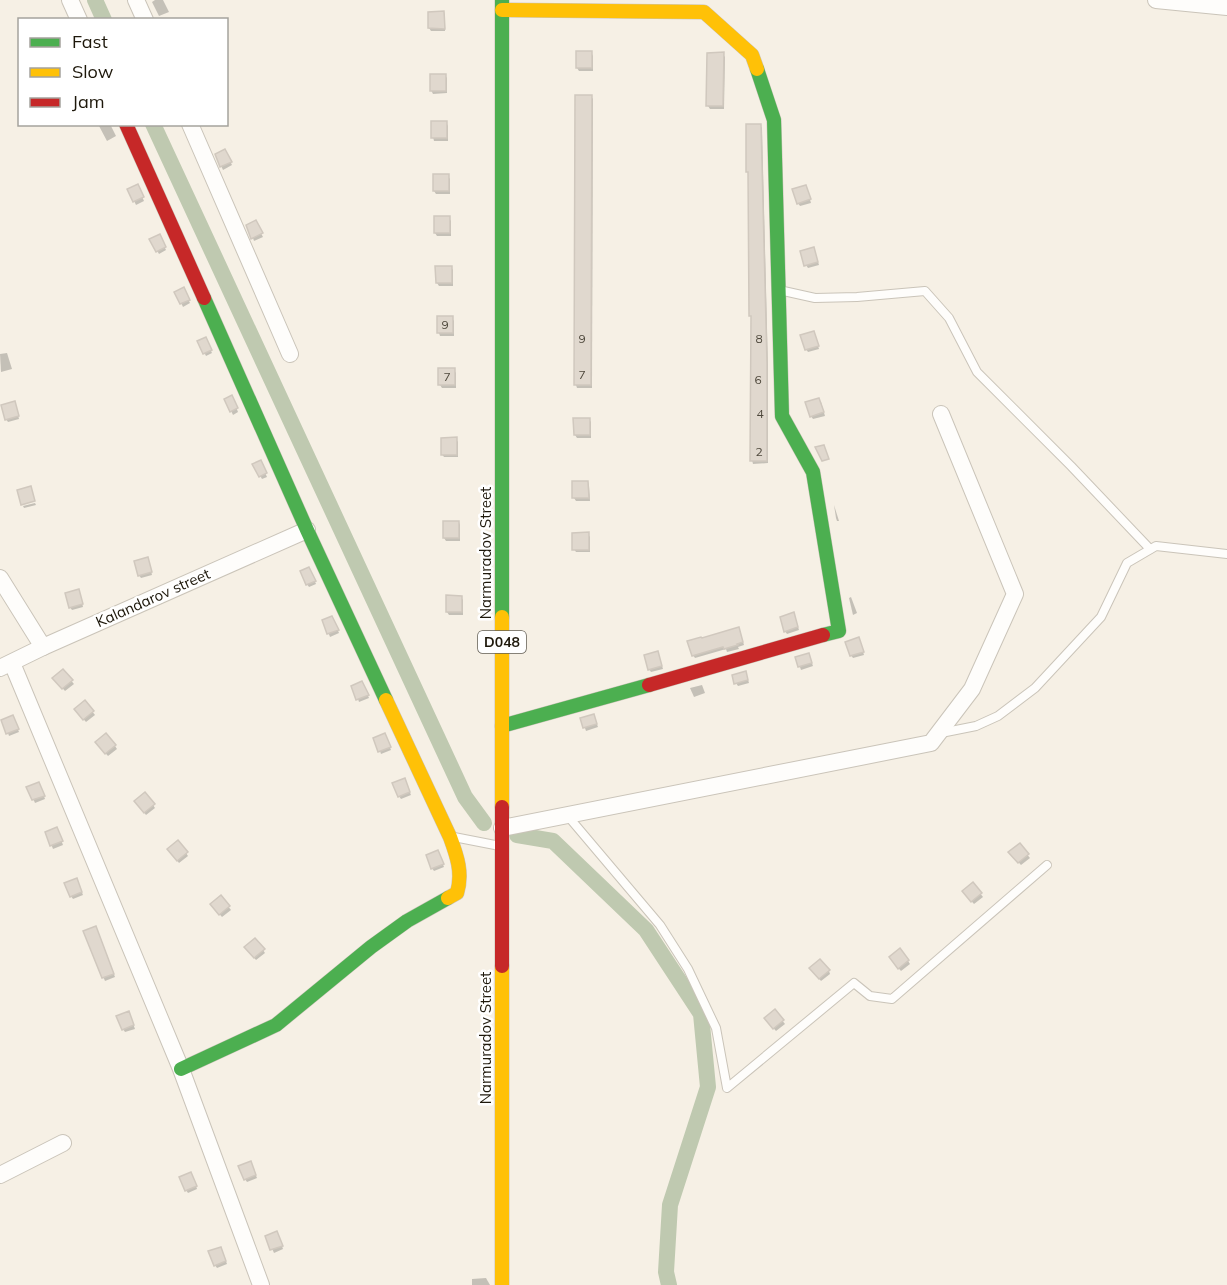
<svg xmlns="http://www.w3.org/2000/svg" width="1227" height="1285" font-family="Mulish,sans-serif">
  <style>
    .shadow { fill: #0003 }
    .lines { fill: none; stroke-linecap: round; stroke-linejoin: round }
    .canal { stroke: #bfc9b0; stroke-width: 16 }
    .building { fill: #e0d8ce; stroke: #d0c8be; stroke-width: 1.5 }
    .lane-casing { stroke: #cac4b9; stroke-width: 10 }
    .street-casing { stroke: #cac4b9; stroke-width: 18 }
    .fast-casing { stroke: #cac4b9; stroke-width: 15 }
    .slow-casing { stroke: #cac4b9; stroke-width: 15 }
    .jam-casing { stroke: #cac4b9; stroke-width: 15 }
    .lane { stroke: #fefdfb; stroke-width: 8 }
    .street { stroke: #fefdfb; stroke-width: 16 }
    .fast { stroke: #4caf50; stroke-width: 14 }
    .slow { stroke: #ffc107; stroke-width: 14 }
    .jam { stroke: #c62828; stroke-width: 14 }
    .labels { text-anchor: middle; stroke-width: 5; stroke-linejoin: round; paint-order: stroke }
    .number-label { font-size: 12px; fill: #4e483c }
    .shield { fill: #fff; stroke: #625d54; stroke-width: 1.5 }
    .shield-label { font-size: 14px; font-weight: bold; fill: #1e180b }
    .street-label { font-size: 15px; fill: #1e180b; stroke: #fff }
  </style>
  <rect width="100%" height="100%" fill="#f6f0e5"/>
  <g class="shadow">
    <path d="M155,0H163L169,12L159,16L152,2Z"/>
    <path d="M444,13L445,16V31H431L429,28Z"/>
    <path d="M591,52L593,56V71H579L577,68Z"/>
    <path d="M723,54L725,57L724,109H710L708,106Z"/>
    <path d="M445,75L447,78V93L433,94L431,90Z"/>
    <path d="M591,96L593,99L592,388H577L576,385Z"/>
    <path d="M446,122L448,126V141H434L433,137Z"/>
    <path d="M103,124H110L116,136L107,141L99,126Z"/>
    <path d="M760,125L762,128L768,367V463L753,464L752,460Z"/>
    <path d="M225,151L232,165L223,170L216,155Z"/>
    <path d="M448,176L450,179V194H436L434,191Z"/>
    <path d="M137,186L144,201L136,205L129,190Z"/>
    <path d="M807,189L811,203L800,206L798,203Z"/>
    <path d="M435,218H449L451,221V236H437L435,233Z"/>
    <path d="M255,222L263,237L254,241L253,238Z"/>
    <path d="M159,236L166,250L159,254L151,239Z"/>
    <path d="M815,252L819,265L808,268L806,265Z"/>
    <path d="M451,267L453,270V286H439L437,283Z"/>
    <path d="M183,289L190,303L183,307L176,292Z"/>
    <path d="M439,318H452L454,321V336H440L439,333Z"/>
    <path d="M815,336L819,349L808,352L806,349Z"/>
    <path d="M205,339L212,353L206,356L199,342Z"/>
    <path d="M7,353L12,369L1,372L0,354Z"/>
    <path d="M454,370L456,373V388H442L440,385Z"/>
    <path d="M232,397L238,412L233,415L226,400Z"/>
    <path d="M821,402L825,416L813,419L811,416Z"/>
    <path d="M16,406L19,419L8,422L6,419Z"/>
    <path d="M589,419L591,422V438H577L575,435Z"/>
    <path d="M456,439L458,442V457H444L442,454Z"/>
    <path d="M260,462L267,477L262,479L254,465Z"/>
    <path d="M574,483H588L589,486L590,501H576L574,498Z"/>
    <path d="M35,503L36,505L24,508L23,506Z"/>
    <path d="M834,505L839,521H837L836,518Z"/>
    <path d="M459,522L460,525V541H446L444,538Z"/>
    <path d="M588,534L590,537V552H576L574,549Z"/>
    <path d="M149,562L152,575L141,578L139,575Z"/>
    <path d="M309,569L316,584L309,587L307,584Z"/>
    <path d="M80,594L83,607L72,610L70,607Z"/>
    <path d="M447,597H461L463,600V615H449L447,612Z"/>
    <path d="M851,597L857,613L853,615L849,598Z"/>
    <path d="M795,617L799,630L787,634L785,631Z"/>
    <path d="M332,618L339,633L330,637L324,621Z"/>
    <path d="M740,632L744,645L738,647L739,649L727,652L726,649L695,658L693,655Z"/>
    <path d="M860,642L864,655L853,658L851,655Z"/>
    <path d="M659,656L663,669L651,672L649,669Z"/>
    <path d="M810,658L813,666L801,670L800,667Z"/>
    <path d="M63,671L74,684L65,691L56,681Z"/>
    <path d="M747,676L749,683L738,686L736,683Z"/>
    <path d="M362,683L369,698L359,702L358,699Z"/>
    <path d="M702,685L705,693L694,697L690,688Z"/>
    <path d="M85,702L95,715L86,722L77,712Z"/>
    <path d="M582,719H595L598,727L586,731Z"/>
    <path d="M14,720L19,732L9,736L8,733Z"/>
    <path d="M386,738L391,750L381,754L380,751Z"/>
    <path d="M99,746H115L117,749L108,756Z"/>
    <path d="M406,783L411,795L401,799L399,796Z"/>
    <path d="M40,786L45,799L35,803L28,787Z"/>
    <path d="M138,804L153,805L155,808L146,815Z"/>
    <path d="M58,832L63,845L53,849L47,833Z"/>
    <path d="M1019,845L1030,858L1021,865L1012,855Z"/>
    <path d="M171,852L186,853L188,856L179,863Z"/>
    <path d="M439,855L444,867L434,871L432,868Z"/>
    <path d="M78,883L83,895L73,899L71,896Z"/>
    <path d="M973,884L983,897L974,904L965,894Z"/>
    <path d="M221,897L231,910L222,917L213,907Z"/>
    <path d="M97,931L115,977L105,981L85,932Z"/>
    <path d="M248,950H263L265,953L256,960Z"/>
    <path d="M892,961H908L910,964L901,971Z"/>
    <path d="M813,971H829L830,974L821,981Z"/>
    <path d="M775,1011L785,1024L776,1031L767,1021Z"/>
    <path d="M130,1016L135,1029L125,1032L123,1029Z"/>
    <path d="M252,1166L257,1178L247,1182L245,1179Z"/>
    <path d="M193,1177L197,1189L188,1193L186,1190Z"/>
    <path d="M278,1236L283,1249L274,1253L267,1237Z"/>
    <path d="M222,1251L227,1264L217,1268L215,1265Z"/>
    <path d="M486,1278L490,1285H472V1279Z"/>
  </g>
  <g class="lines">
    <g class="canal">
      <path d="M95,0L104,20"/>
      <path d="M153,124L465,797L484,823"/>
      <path d="M517,835L553,841L646,930L701,1014L708,1087L670,1205L666,1272L669,1285"/>
    </g>
  </g>
  <g class="building">
    <path d="M444,11L445,29L428,28V12Z"/>
    <rect x="576" y="51" width="16" height="17"/>
    <path d="M724,52L723,106H706L707,53Z"/>
    <rect x="430" y="74" width="16" height="17"/>
    <path d="M575,95H592L591,385H574Z"/>
    <rect x="431" y="121" width="16" height="17"/>
    <path d="M746,124H761L767,363V461H750L751,316H749L748,172H746Z"/>
    <path d="M225,149L232,162L220,167L215,154Z"/>
    <rect x="433" y="174" width="16" height="17"/>
    <path d="M138,184L144,197L133,202L127,189Z"/>
    <path d="M806,185L811,199L797,204L792,189Z"/>
    <rect x="434" y="216" width="16" height="17"/>
    <path d="M256,220L263,233L251,239L246,225Z"/>
    <path d="M160,234L166,247L156,252L149,239Z"/>
    <path d="M814,247L818,262L804,266L800,251Z"/>
    <path d="M435,266H452V283H436Z"/>
    <path d="M184,287L190,300L180,304L174,292Z"/>
    <rect x="437" y="316" width="16" height="17"/>
    <path d="M814,331L819,346L805,350L800,335Z"/>
    <path d="M206,337L212,350L203,354L197,341Z"/>
    <rect x="438" y="368" width="17" height="17"/>
    <path d="M232,395L238,408L230,412L224,399Z"/>
    <path d="M819,398L824,412L810,417L805,402Z"/>
    <path d="M15,401L19,416L5,420L1,405Z"/>
    <path d="M573,418H590V435H574Z"/>
    <path d="M457,437V455H441V438Z"/>
    <path d="M824,445L829,459L822,461L815,447Z"/>
    <path d="M261,460L267,473L259,477L252,464Z"/>
    <path d="M572,481H588L589,498H572Z"/>
    <path d="M31,486L35,501L21,505L17,490Z"/>
    <rect x="443" y="521" width="16" height="17"/>
    <path d="M589,532V550H572V533Z"/>
    <path d="M148,557L152,572L138,576L134,561Z"/>
    <path d="M309,567L316,581L306,585L300,571Z"/>
    <path d="M79,589L83,604L69,608L65,593Z"/>
    <path d="M446,595L462,596V612H446Z"/>
    <path d="M794,612L798,627L784,632L780,617Z"/>
    <path d="M332,616L339,630L327,634L322,620Z"/>
    <path d="M739,627L743,642L737,644L738,645L724,649L723,647L692,656L687,641L701,637L702,638Z"/>
    <path d="M859,637L864,652L850,656L845,642Z"/>
    <path d="M658,651L662,666L648,670L644,655Z"/>
    <path d="M809,653L812,663L798,667L795,657Z"/>
    <path d="M63,669L73,680L62,689L52,678Z"/>
    <path d="M746,671L748,680L734,684L732,675Z"/>
    <path d="M362,681L369,695L356,700L351,686Z"/>
    <path d="M85,700L94,711L83,720L74,709Z"/>
    <path d="M594,714L597,724L583,728L580,718Z"/>
    <path d="M13,715L19,729L6,734L1,720Z"/>
    <path d="M106,733L116,745L105,754L95,742Z"/>
    <path d="M385,733L391,747L378,752L373,738Z"/>
    <path d="M405,778L410,792L398,797L392,783Z"/>
    <path d="M39,782L45,796L32,800L26,787Z"/>
    <path d="M145,792L155,804L144,813L134,801Z"/>
    <path d="M57,827L63,841L50,846L45,832Z"/>
    <path d="M178,840L188,852L177,861L167,849Z"/>
    <path d="M1020,843L1029,854L1018,863L1008,852Z"/>
    <path d="M438,850L444,864L431,869L426,855Z"/>
    <path d="M77,878L82,892L70,897L64,883Z"/>
    <path d="M973,882L982,893L971,902L962,891Z"/>
    <path d="M221,895L230,906L219,915L210,904Z"/>
    <path d="M96,926L114,974L102,978L83,931Z"/>
    <path d="M255,938L265,949L254,958L244,947Z"/>
    <path d="M900,948L909,960L898,969L889,957Z"/>
    <path d="M820,959L830,970L819,979L809,968Z"/>
    <path d="M775,1009L784,1020L773,1029L764,1018Z"/>
    <path d="M129,1011L134,1025L122,1030L116,1016Z"/>
    <path d="M251,1161L256,1175L244,1180L238,1166Z"/>
    <path d="M191,1172L197,1186L185,1191L179,1177Z"/>
    <path d="M277,1231L283,1246L270,1250L265,1236Z"/>
    <path d="M221,1247L226,1261L214,1266L208,1251Z"/>
  </g>
  <g class="lines">
    <g class="lane-casing">
      <g id="lane">
        <path d="M779,290L815,298L857,297L925,291L949,318L977,372L1071,466L1150,549"/>
        <path d="M941,733L976,726L998,716L1035,688L1101,617L1127,563L1156,546L1227,554"/>
        <path d="M567,815L660,925L688,969L716,1028L727,1088L854,983L870,996L892,999L1047,865"/>
        <path d="M454,837L500,846"/>
      </g>
    </g>
    <g class="street-casing">
      <g id="street">
        <path d="M70,0L79,20"/>
        <path d="M136,0L145,20"/>
        <path d="M1156,0L1227,7"/>
        <path d="M190,124L290,354"/>
        <path d="M0,578L43,647"/>
        <path d="M12,663L181,1069L261,1285"/>
        <path d="M0,668L43,647L307,530"/>
        <path d="M502,828L931,743L972,689L1015,594L941,414"/>
        <path d="M0,1175L63,1143"/>
      </g>
    </g>
    <g class="fast-casing">
      <g id="fast">
        <path d="M502,0V617"/>
        <path d="M757,69L774,120L782,416L813,472L839,631L823,635"/>
        <path d="M204,298L307,530L386,700"/>
        <path d="M502,726L649,685"/>
        <path d="M181,1069L276,1025L371,947L407,921L448,898"/>
      </g>
    </g>
    <g class="slow-casing">
      <g id="slow">
        <path d="M502,10L704,12L752,55L757,69"/>
        <path d="M502,617V807"/>
        <path d="M386,700L450,837C457,856 463,873 457,893L448,898"/>
        <path d="M502,966V1285"/>
      </g>
    </g>
    <g class="jam-casing">
      <g id="jam">
        <path d="M126,124L204,298"/>
        <path d="M649,685L823,635"/>
        <path d="M502,807V966"/>
      </g>
    </g>
    <use href="#lane" class="lane"/>
    <use href="#street" class="street"/>
    <use href="#fast" class="fast"/>
    <use href="#slow" class="slow"/>
    <use href="#jam" class="jam"/>
  </g>
  <g class="labels">
    <g class="number-label">
      <text x="445" y="329">9</text>
      <text x="582" y="343">9</text>
      <text x="759" y="343">8</text>
      <text x="582" y="379">7</text>
      <text x="447" y="381">7</text>
      <text x="758" y="384">6</text>
      <text x="760" y="418">4</text>
      <text x="759" y="456">2</text>
    </g>
    <rect class="shield" x="478" y="631" width="48" height="22" rx="4.5"/>
    <g class="shield-label">
      <text x="502" y="647">D048</text>
    </g>
    <g class="street-label">
      <text transform="translate(486 553) rotate(-90)" y="5">Narmuradov Street</text>
      <text transform="translate(153 598) rotate(-24)" y="5">Kalandarov street</text>
      <text transform="translate(486 1038) rotate(-90)" y="5">Narmuradov Street</text>
    </g>
  </g>
  <rect x="18" y="18" width="210" height="108" fill="#ffffff" stroke="#a5a39d" stroke-width="1.5"/>
  <rect x="30" y="38" width="30" height="9" fill="#4caf50" stroke="#a5a39d" stroke-width="1.5"/>
  <text x="72" y="48" font-size="18" fill="#1e180b">Fast</text>
  <rect x="30" y="68" width="30" height="9" fill="#ffc107" stroke="#a5a39d" stroke-width="1.5"/>
  <text x="72" y="78" font-size="18" fill="#1e180b">Slow</text>
  <rect x="30" y="98" width="30" height="9" fill="#c62828" stroke="#a5a39d" stroke-width="1.5"/>
  <text x="72" y="108" font-size="18" fill="#1e180b">Jam</text>
</svg>
